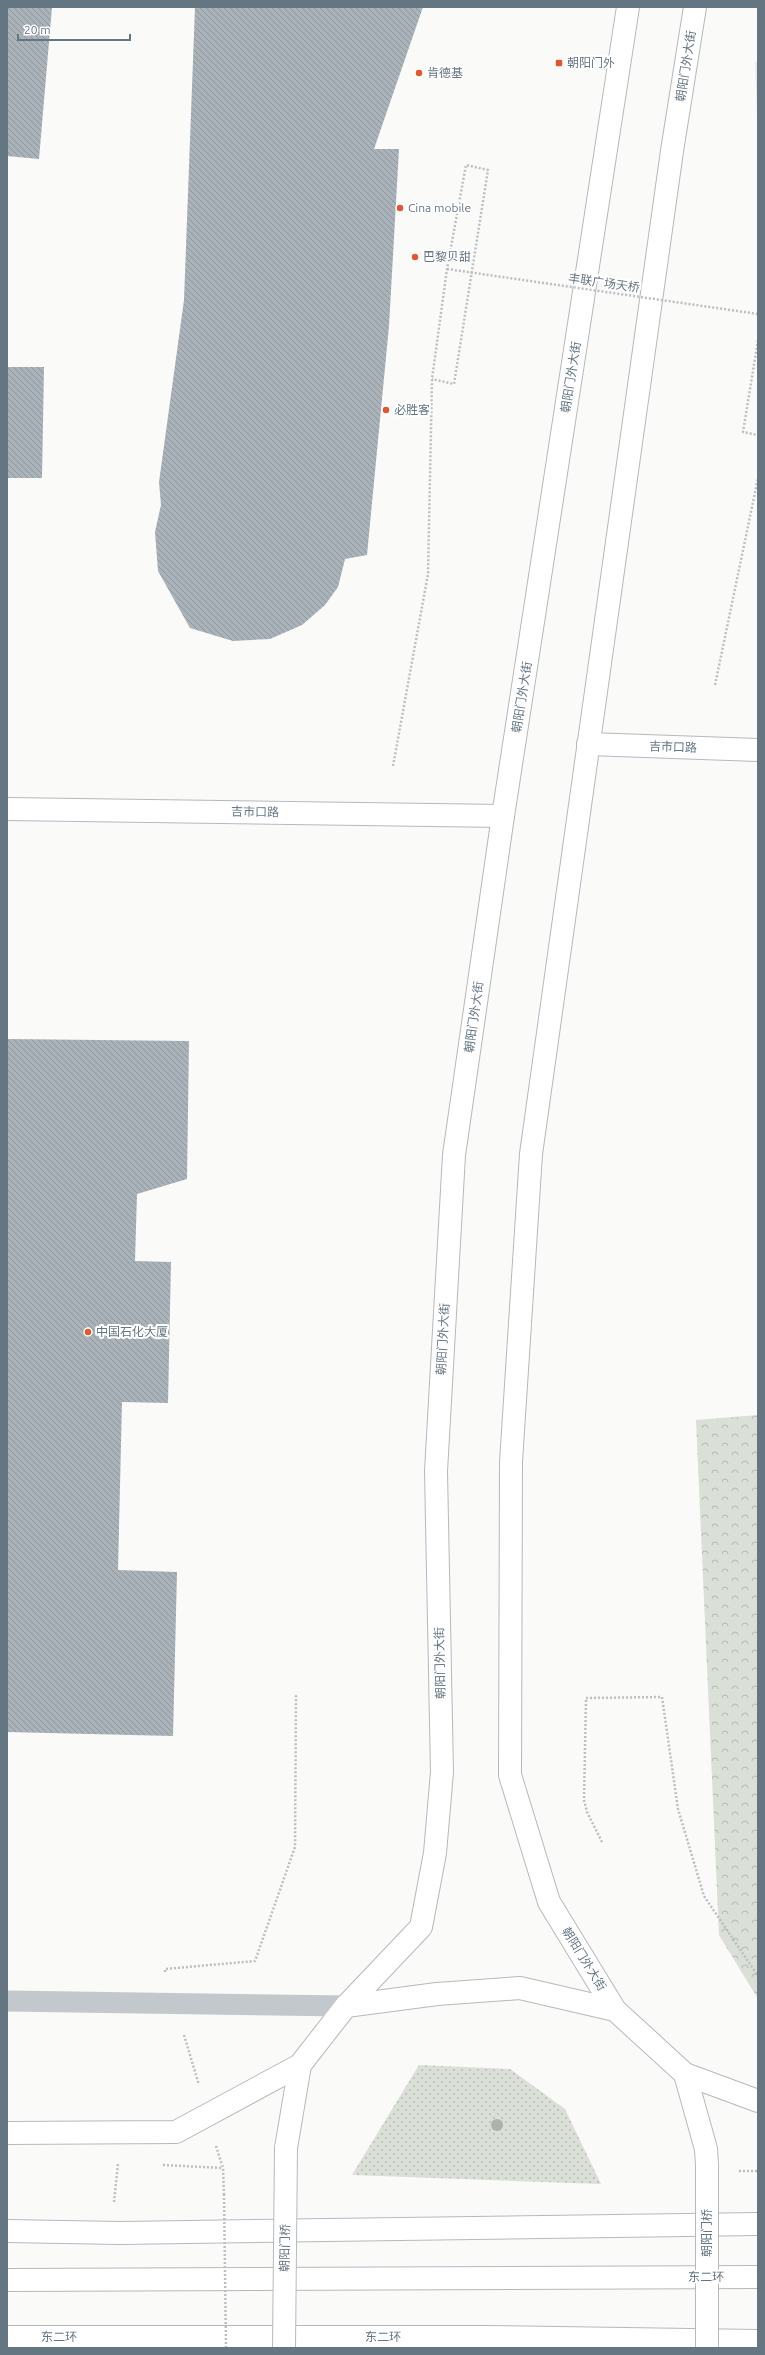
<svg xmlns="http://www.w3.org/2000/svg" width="765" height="2355" font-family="Ubuntu,'Noto Sans SC',sans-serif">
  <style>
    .built { fill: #e8e9e9 }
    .grass { fill: url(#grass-dots) }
    .forest { fill: url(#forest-crowns) }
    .building { fill: url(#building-back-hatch) }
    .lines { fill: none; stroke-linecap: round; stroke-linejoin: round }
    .secondary-casing { stroke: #b3babf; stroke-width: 24 }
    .primary-casing { stroke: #b5babe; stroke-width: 24 }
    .highway-casing { stroke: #b4b9bd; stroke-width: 24 }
    .path { stroke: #bbbfc2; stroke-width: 2.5; stroke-dasharray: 2 2; stroke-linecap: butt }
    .lane { stroke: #c3c8cc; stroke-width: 21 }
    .secondary { stroke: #fff; stroke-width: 22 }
    .primary { stroke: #fff; stroke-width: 22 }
    .highway { stroke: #fff; stroke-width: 22 }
    .primary-bridge-casing { stroke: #b5babe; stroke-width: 24; stroke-linecap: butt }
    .path-bridge { stroke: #bbbfc2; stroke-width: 2.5; stroke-dasharray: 2 2; stroke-linecap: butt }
    .primary-bridge { stroke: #fff; stroke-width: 22 }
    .tree { fill: #aab4a7 }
    .poi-dot { fill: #e4572e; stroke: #fff; stroke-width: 1.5 }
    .labels { text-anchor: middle; stroke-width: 4; stroke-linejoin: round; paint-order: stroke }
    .poi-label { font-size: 12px; fill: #657683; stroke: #fff; text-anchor: start }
    .street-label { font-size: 12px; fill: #657683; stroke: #fff }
  </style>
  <defs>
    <pattern id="grass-dots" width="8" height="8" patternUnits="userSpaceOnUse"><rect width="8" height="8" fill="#dadfd7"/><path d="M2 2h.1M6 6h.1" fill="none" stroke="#b4b9b4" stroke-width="1.8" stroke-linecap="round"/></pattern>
    <pattern id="forest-crowns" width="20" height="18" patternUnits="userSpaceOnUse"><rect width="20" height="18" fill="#dadfd7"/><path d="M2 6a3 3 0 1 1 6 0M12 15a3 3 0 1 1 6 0" fill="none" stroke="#b4b9b4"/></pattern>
    <pattern id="building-back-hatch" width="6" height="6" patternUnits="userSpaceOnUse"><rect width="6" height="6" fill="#aab3b9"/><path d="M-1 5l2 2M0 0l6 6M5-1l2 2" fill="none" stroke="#8e969c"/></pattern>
  </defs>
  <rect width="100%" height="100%" fill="#fafaf8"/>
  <path class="built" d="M755,62H758V144Z"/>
  <path class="grass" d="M419,2065L510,2069L565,2109L601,2184L352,2175Z"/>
  <path class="forest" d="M758,1415V1999L719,1935L696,1420Z"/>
  <g class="building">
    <path d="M7,7H52L39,159L7,156Z"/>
    <path d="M195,7H423L374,149H399L389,326L367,555L345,559L338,587L325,605L302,625L270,639L233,641L190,628L158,571L155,532L161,505L159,482L184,300Z"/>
    <path d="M7,367H44L42,478H7Z"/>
    <path d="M7,1039L189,1041L187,1179L137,1194L135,1261L171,1262L168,1403L122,1402L118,1570L177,1572L173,1736L7,1732Z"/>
  </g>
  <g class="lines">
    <g class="secondary-casing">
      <g id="secondary">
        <path d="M588,744L758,750"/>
        <path d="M7,809L503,816"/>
        <path d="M7,2231L120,2233L758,2224"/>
      </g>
    </g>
    <g class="primary-casing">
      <g id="primary">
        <path d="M685,2074L706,2149L707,2165"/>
        <path d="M7,2133L176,2132L300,2065L346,2006L437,1994L520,1988L615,2010L685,2074L758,2101"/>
        <path d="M286,2148L300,2065"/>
      </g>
    </g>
    <g class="highway-casing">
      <g id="highway">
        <path d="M346,2006L421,1927L435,1853L442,1772L436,1471L454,1155L503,816L628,7"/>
        <path d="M615,2010L549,1902L510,1775L511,1462L531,1154L672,151L695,7"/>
        <path d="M7,2280L758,2277"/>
        <path d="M7,2337H487L758,2341"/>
      </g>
    </g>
    <g class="path">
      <path d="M758,340L743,432L758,435"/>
      <path d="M715,685L758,478"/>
      <path d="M393,766L428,574L432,379L447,269L466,165L488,170L454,384L432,379"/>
      <path d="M602,1842L587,1812L584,1800L586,1698L662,1697L678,1809L704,1896L758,1976"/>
      <path d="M165,1972V1969L255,1961L295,1847L296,1694"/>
      <path d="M184,2035L199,2085"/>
      <path d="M216,2146L223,2168L224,2194"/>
      <path d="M163,2165L223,2168"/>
      <path d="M739,2171H758"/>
      <path d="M114,2202L118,2164"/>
    </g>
    <path class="lane" d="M7,2001L346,2006"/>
    <use href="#secondary" class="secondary"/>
    <use href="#primary" class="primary"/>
    <use href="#highway" class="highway"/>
    <g class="primary-bridge-casing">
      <g id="primary-bridge">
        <path d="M284,2348L286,2148"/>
        <path d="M707,2348V2165"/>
      </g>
    </g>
    <g class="path-bridge">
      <path d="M447,269L758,314"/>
      <path d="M224,2194L226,2348"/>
    </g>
    <use href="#primary-bridge" class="primary-bridge"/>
  </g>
  <circle class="tree" cx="497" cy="2125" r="6"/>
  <g class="poi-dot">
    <rect x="555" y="59" width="8" height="8" rx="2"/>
    <circle cx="419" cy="73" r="4"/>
    <circle cx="400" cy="208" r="4"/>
    <circle cx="415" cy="257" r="4"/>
    <circle cx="386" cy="410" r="4"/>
    <circle cx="88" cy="1332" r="4"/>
  </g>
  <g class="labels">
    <g class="poi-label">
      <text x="567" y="67">朝阳门外</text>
      <text x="427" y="77">肯德基</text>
      <text x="408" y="212">Cina mobile</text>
      <text x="423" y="261">巴黎贝甜</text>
      <text x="394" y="414">必胜客</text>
      <text x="96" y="1336">中国石化大厦</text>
    </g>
    <g class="street-label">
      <text transform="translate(686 66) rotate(-81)" y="4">朝阳门外大街</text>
      <text transform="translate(604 283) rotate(8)" y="4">丰联广场天桥</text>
      <text transform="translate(571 377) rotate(-81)" y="4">朝阳门外大街</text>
      <text transform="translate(522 697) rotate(-81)" y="4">朝阳门外大街</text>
      <text transform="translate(673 747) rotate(2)" y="4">吉市口路</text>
      <text transform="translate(255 812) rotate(1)" y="4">吉市口路</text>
      <text transform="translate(474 1017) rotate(-82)" y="4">朝阳门外大街</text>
      <text transform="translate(443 1339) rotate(-87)" y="4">朝阳门外大街</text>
      <text transform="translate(440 1663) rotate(-91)" y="4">朝阳门外大街</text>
      <text transform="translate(584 1959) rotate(58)" y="4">朝阳门外大街</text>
      <text transform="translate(707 2233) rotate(-90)" y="4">朝阳门桥</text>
      <text transform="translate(285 2248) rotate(-89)" y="4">朝阳门桥</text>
      <text x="706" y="2281">东二环</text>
      <text x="59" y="2341">东二环</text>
      <text x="383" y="2341">东二环</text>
    </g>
  </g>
  <rect width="765" height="2355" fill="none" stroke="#657683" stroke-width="16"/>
  <path d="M18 34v6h112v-6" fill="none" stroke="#657683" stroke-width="2"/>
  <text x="24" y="34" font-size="12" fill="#657683" stroke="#ffffff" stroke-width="3" paint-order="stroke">20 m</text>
</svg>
